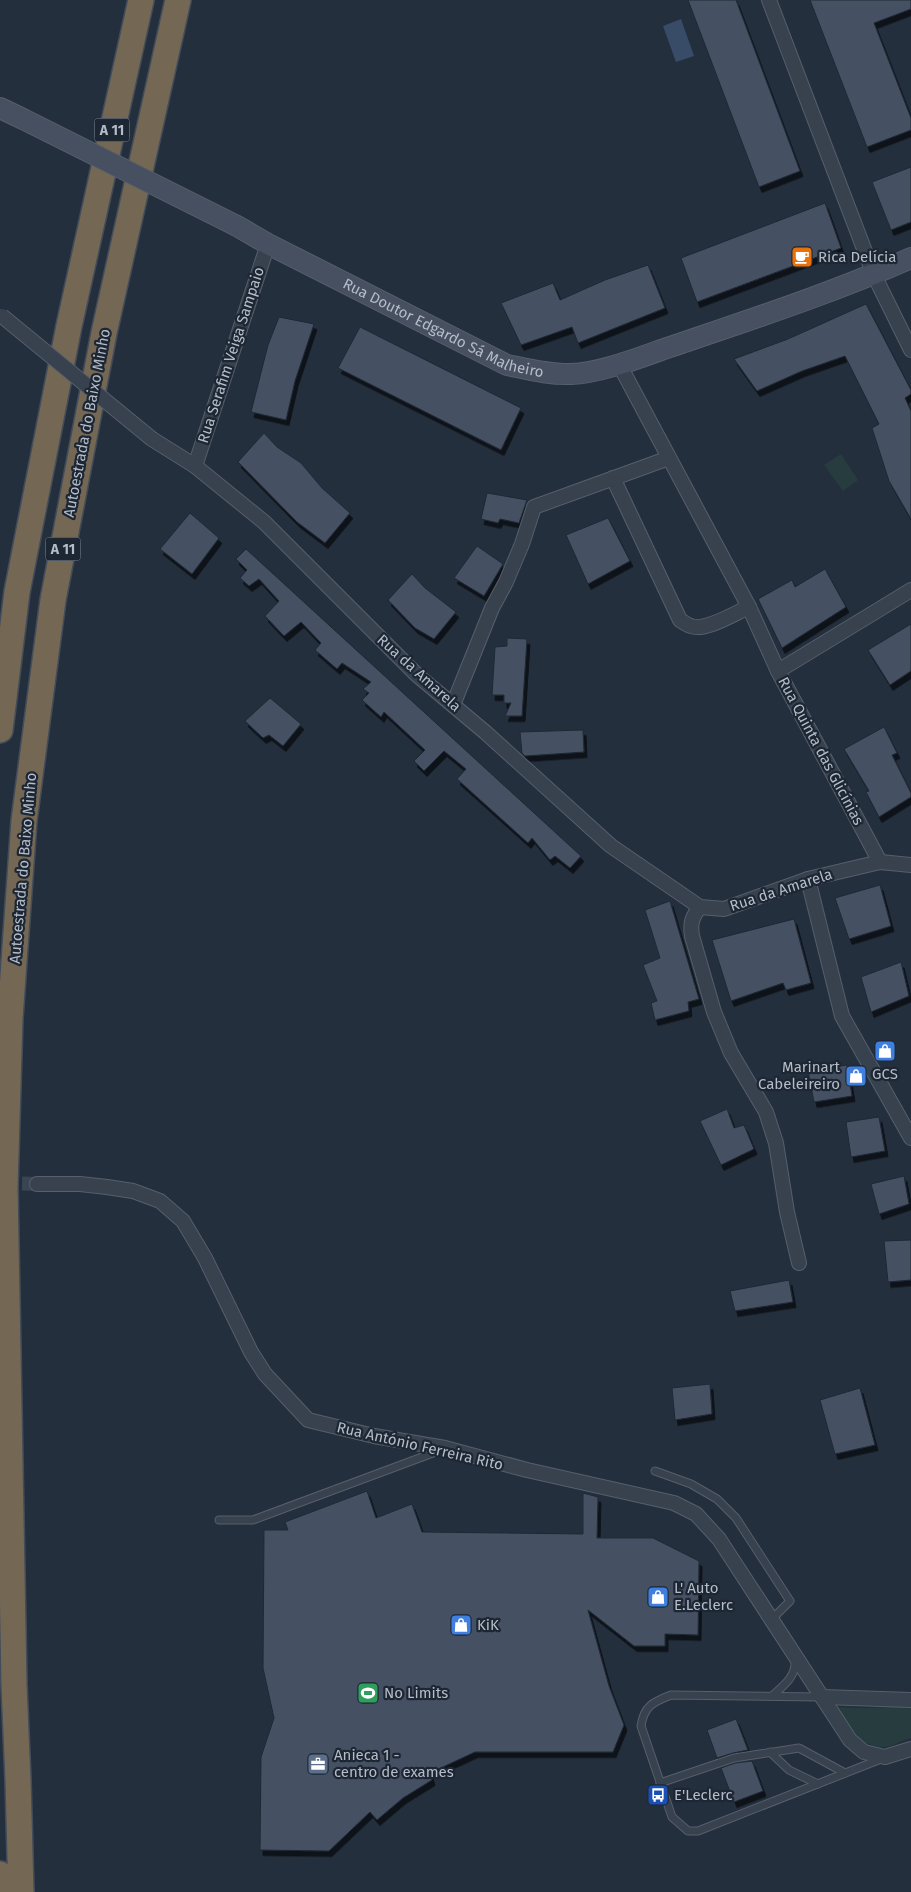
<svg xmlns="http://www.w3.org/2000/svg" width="911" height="1892" font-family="'Fira Sans',sans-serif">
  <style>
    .green { fill: #263c3f }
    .water { fill: #394c67 }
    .building { fill: #455162; stroke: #1f2835; filter: url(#shadow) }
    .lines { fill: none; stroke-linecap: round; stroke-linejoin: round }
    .street-tunnel { stroke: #3a4453; stroke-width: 14; stroke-dasharray: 14 7; stroke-linecap: butt }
    .lane-casing { stroke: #565f6c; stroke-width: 9 }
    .street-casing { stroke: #565f6c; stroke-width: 16 }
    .secondary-casing { stroke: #565f6c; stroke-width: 22 }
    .highway-casing { stroke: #434c59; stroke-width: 28 }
    .lane { stroke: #38414e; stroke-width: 7 }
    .street { stroke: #38414e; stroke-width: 14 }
    .secondary { stroke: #465061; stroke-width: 20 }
    .highway { stroke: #746855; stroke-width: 25 }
    .street-bridge-casing { stroke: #565f6c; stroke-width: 16; stroke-linecap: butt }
    .secondary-bridge-casing { stroke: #565f6c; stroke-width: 22; stroke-linecap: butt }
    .street-bridge { stroke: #38414e; stroke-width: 14 }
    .secondary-bridge { stroke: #465061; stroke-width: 20 }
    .labels { text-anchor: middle; stroke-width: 4.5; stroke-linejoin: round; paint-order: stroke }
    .shield { fill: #1d2633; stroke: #878f9c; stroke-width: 1 }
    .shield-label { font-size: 14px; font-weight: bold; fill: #b4bcc9 }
    .poi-label { font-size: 15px; fill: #b4bcc9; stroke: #1d2633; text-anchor: start }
    .street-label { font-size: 15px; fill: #b4bcc9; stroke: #1d2633 }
  </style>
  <defs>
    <filter id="shadow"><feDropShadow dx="3" dy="5.5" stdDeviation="0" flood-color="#0009"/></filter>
  </defs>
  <rect width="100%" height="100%" fill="#242f3e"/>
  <g class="green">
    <path d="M841,454L858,480L843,491L824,465Z"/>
    <path d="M911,1706V1738C903,1740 893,1746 885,1747C861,1749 846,1723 834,1707L868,1708Z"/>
  </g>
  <path class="water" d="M681,19L694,56L676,62L663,26Z"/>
  <g class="building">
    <path d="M688,0H736L800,171L759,187Z"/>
    <path d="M810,0H911V9L874,23L911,118V130L867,147Z"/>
    <path d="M911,167V222L891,230L872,182Z"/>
    <path d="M825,203L841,248L697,302L681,258Z"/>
    <path d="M648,265L665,308L578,343L572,327L521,345L501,303L553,283L560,300L605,280Z"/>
    <path d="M866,304L911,390V394L905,398L911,411V519L889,481L872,428L879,424L845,356L802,371L757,391L734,359L788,339Z"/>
    <path d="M279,317L314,324L295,381L286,420L251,412L268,345Z"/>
    <path d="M360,327L521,408L501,450L338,368Z"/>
    <path d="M264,433L277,447L301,463L322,488L350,513L325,543L297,522L238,462Z"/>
    <path d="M487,493L527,500L519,523L500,519L498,523L481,519Z"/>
    <path d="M190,513L219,538L192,574L160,549Z"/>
    <path d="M608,518L630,561L588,584L566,535Z"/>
    <path d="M477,546L503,564L484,596L454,578Z"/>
    <path d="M246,549L581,856L570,868L555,856L550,860L532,838L528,843L457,779L466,769L444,751L424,771L414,761L425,750L384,712L381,717L362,700L369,693L363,689L371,682L342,663L337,669L315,650L321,643L301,622L284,636L265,616L279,601L259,579L249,586L240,578L247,570L236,559Z"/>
    <path d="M825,569L846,607L782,648L758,599L792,580L795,587Z"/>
    <path d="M412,574L425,588L456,612L434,639L415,628L388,600Z"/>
    <path d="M911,624V671L890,685L868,650Z"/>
    <path d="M507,638L527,639L522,716H505L511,703H504V695H492L495,647L507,646Z"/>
    <path d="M270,698L301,724L283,746L269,735L263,738L245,721Z"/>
    <path d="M884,727L897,753L892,755L911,793V797L879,817L866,792L869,791L844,749Z"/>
    <path d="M583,730L584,752L525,756L522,753L520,732Z"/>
    <path d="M880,885L891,926L849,939L835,898Z"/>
    <path d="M670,901L699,999L688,1002L689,1011L655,1020L651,1003L657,1001L643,965L660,958L645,910Z"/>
    <path d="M794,919L811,983L786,990L783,983L731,1001L712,940Z"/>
    <path d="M901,962L909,996L871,1012L861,977Z"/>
    <path d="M847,1065L852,1096L814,1102L808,1071Z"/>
    <path d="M727,1109L734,1128L744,1125L754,1149L721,1165L700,1121Z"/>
    <path d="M879,1117L885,1151L851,1157L846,1122Z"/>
    <path d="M904,1176L909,1204L879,1214L871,1184Z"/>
    <path d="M911,1240V1280L888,1282L884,1241Z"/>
    <path d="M789,1280L793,1302L735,1311L730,1291Z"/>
    <path d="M710,1384L712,1414L675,1420L672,1388Z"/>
    <path d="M860,1388L875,1445L835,1454L820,1400Z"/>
    <path d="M367,1491L376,1518L412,1504L422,1532L583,1534V1493L598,1497L597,1538H653L699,1561L698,1635L665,1634V1646H634L588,1610L609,1686L624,1725L613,1752H475L430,1773L432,1780L403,1798L377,1820L370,1812L329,1851L260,1850L261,1757L274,1718L263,1668L264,1530H288L285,1522Z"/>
    <path d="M736,1719L748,1750L733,1753L717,1758L707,1730Z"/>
    <path d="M752,1761L763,1791L734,1802L721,1768L735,1763Z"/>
  </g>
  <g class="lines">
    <path class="street-tunnel" d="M1,1183L37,1184"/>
    <g class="lane-casing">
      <g id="lane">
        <path d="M655,1471L691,1484L717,1499L736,1518L790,1601L772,1619"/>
        <path d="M219,1520H253L441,1450"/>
        <path d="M772,1696C783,1686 796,1677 795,1661"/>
        <path d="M821,1697L671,1695C653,1702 644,1706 641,1726L672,1817L688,1831H698L881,1759"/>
        <path d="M770,1752L789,1770L818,1784"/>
        <path d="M660,1783L734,1758L799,1748L845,1773"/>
      </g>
    </g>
    <g class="street-casing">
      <g id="street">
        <path d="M769,0L874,275L911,350"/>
        <path d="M619,364L749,607L778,671L880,862"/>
        <path d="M152,439L195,466L264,522L417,675L485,732L611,846L700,907L724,909L808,879L880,862L911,865"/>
        <path d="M195,466L268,244"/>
        <path d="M613,478L680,620C683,622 687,625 691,626C705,632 735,613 749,607"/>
        <path d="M778,671L911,590"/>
        <path d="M453,705L492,608L506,582L522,544L534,507L669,458"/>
        <path d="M808,879L842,1016L911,1138"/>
        <path d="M700,907C692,917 690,923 692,936L714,1012L731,1053L766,1112L776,1143L787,1212L799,1263"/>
        <path d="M37,1184H80L107,1187L133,1191L160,1201L183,1221L205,1258L251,1352L265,1374L308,1420L374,1436L445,1448L527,1470L674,1503L696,1514L719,1539L850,1740L864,1752L885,1757L911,1749"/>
        <path d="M822,1697L911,1700"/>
      </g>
    </g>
    <g class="secondary-casing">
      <g id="secondary">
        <path d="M0,108L21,118"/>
        <path id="s1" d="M237,226L268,244L507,365C527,369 549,375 571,374C603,373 645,355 676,345C755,318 835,292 911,258"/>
      </g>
    </g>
    <g class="highway-casing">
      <g id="highway">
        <path d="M0,730L17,592L69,326L141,0"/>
        <path d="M0,1874L2,1892"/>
        <path d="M21,1892L18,1780L14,1685L5,1187L10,1018L24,821L53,600L104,333L178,0"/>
      </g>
    </g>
    <use href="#lane" class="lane"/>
    <use href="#street" class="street"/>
    <use href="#secondary" class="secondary"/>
    <use href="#highway" class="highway"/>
    <g class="street-bridge-casing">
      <path id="street-bridge" d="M2,316L152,439"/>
    </g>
    <g class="secondary-bridge-casing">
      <path id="secondary-bridge" d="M21,118L237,226"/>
    </g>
    <use href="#street-bridge" class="street-bridge"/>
    <use href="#secondary-bridge" class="secondary-bridge"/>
  </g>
  <defs>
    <g id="cafe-square" transform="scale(1.125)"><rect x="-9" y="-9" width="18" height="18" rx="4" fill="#e8710a" stroke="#1d2633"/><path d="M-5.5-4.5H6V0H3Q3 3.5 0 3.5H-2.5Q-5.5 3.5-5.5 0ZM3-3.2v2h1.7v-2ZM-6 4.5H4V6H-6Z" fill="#fff"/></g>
    <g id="shop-square" transform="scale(1.125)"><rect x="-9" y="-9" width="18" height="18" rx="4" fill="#3f7fe0" stroke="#1d2633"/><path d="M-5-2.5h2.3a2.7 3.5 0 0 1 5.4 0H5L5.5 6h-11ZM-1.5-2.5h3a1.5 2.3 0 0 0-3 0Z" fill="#fff"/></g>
    <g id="stadium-square" transform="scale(1.125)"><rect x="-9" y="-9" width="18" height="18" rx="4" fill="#2e9e5b" stroke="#1d2633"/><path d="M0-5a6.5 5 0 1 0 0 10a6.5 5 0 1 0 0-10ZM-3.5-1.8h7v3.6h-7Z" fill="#fff"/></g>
    <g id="office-square" transform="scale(1.125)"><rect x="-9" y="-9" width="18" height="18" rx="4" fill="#5c6f8a" stroke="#1d2633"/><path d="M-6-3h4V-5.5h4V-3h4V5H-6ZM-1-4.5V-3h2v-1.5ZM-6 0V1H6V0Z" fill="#fff"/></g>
    <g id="bus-square" transform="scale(1.125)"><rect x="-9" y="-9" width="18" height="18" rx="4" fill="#1a4fb4" stroke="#1d2633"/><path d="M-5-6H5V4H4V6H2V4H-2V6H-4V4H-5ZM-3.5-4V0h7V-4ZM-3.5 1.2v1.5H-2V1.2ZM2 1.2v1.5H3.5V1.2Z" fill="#fff"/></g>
  </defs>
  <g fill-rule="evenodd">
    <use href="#cafe-square" x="802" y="257"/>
    <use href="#shop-square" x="885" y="1051"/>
    <use href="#shop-square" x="856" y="1076"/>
    <use href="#shop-square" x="658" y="1597"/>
    <use href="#shop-square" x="461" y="1625"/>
    <use href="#stadium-square" x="368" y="1693"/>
    <use href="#office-square" x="318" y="1764"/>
    <use href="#bus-square" x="658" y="1795"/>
  </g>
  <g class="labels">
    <g class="shield">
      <rect x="94.5" y="118.5" width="35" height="23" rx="4"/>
      <rect x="45.5" y="537.5" width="35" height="23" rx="4"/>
    </g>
    <g class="shield-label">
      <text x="112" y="135">A 11</text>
      <text x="63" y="554">A 11</text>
    </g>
    <g class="poi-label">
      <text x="818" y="262">Rica Delícia</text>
      <text x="840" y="1072" text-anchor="end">Marinart<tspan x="840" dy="17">Cabeleireiro</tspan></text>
      <text x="885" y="1079" text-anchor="middle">GCS</text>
      <text x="674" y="1593">L' Auto<tspan x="674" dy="17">E.Leclerc</tspan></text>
      <text x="477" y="1630">KiK</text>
      <text x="384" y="1698">No Limits</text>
      <text x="334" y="1760">Anieca 1 -<tspan x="334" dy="17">centro de exames</tspan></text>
      <text x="674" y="1800">E'Leclerc</text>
    </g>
    <g class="street-label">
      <text dy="5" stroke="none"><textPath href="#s1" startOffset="231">Rua Doutor Edgardo Sá Malheiro</textPath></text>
      <text transform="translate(231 355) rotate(-72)" y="5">Rua Serafim Veiga Sampaio</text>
      <text transform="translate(87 423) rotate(-79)" y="5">Autoestrada do Baixo Minho</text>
      <text transform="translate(419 673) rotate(42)" y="5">Rua da Amarela</text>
      <text transform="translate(821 751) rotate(62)" y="5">Rua Quinta das Glicínias</text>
      <text transform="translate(23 868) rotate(-85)" y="5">Autoestrada do Baixo Minho</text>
      <text transform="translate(781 890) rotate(-18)" y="5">Rua da Amarela</text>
      <text transform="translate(420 1446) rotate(13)" y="5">Rua António Ferreira Rito</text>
    </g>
  </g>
</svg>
